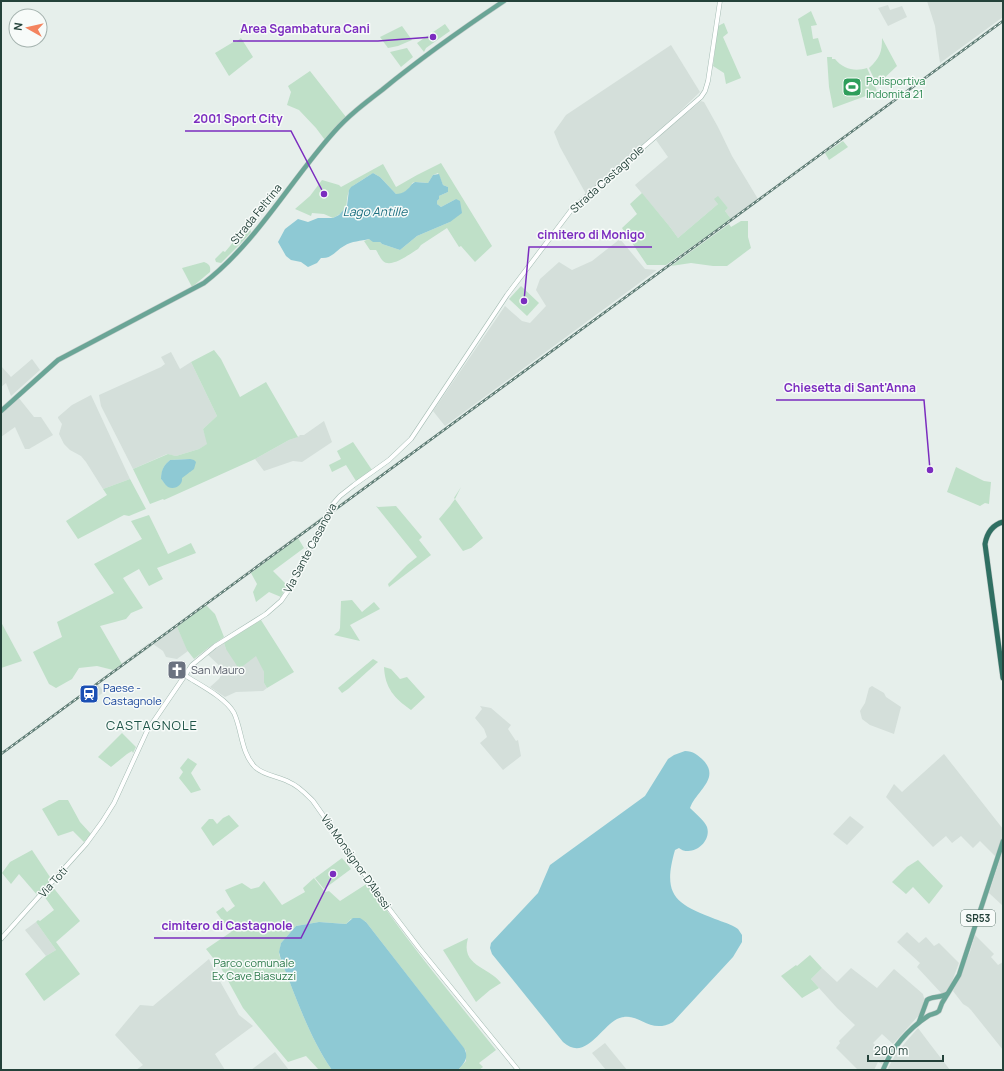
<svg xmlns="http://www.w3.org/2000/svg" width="1004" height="1071" font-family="Manrope,sans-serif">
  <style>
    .built { fill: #d4dfda }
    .green { fill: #bfe0c8; fill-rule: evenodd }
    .water { fill: #8ec9d4 }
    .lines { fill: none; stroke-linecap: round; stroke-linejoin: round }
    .secondary-casing { stroke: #a4bbb3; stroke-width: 5 }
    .primary-casing { stroke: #c2cac8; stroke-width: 5.5 }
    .highway-casing { stroke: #c2cac8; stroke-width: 6 }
    .secondary { stroke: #fff; stroke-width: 4 }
    .primary { stroke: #6aa596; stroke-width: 4.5 }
    .highway { stroke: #2f6f62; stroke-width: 5 }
    .rail-casing { stroke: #5f7d75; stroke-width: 2.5 }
    .rail { stroke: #f7fbf9; stroke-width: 1; stroke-dasharray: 3; stroke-linecap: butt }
    .labels { text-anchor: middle; stroke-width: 3; stroke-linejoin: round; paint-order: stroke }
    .shield { fill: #f7fbf9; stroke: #637a73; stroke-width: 1 }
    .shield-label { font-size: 10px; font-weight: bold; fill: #24423a }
    .leisure-label { font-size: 11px; fill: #27864d; stroke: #f7fbf9; text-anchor: start }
    .street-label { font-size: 11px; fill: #24423a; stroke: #f7fbf9 }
    .worship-label { font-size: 11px; fill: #5b616d; stroke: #f7fbf9; text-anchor: start }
    .transit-label { font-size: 11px; fill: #164399; stroke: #f7fbf9; text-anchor: start }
    .park-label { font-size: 11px; fill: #2d7a4b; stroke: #f7fbf9 }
    .water-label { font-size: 12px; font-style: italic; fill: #1c6f80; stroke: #f7fbf9 }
    .quarter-label { font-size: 13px; letter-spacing: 1px; fill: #1f5548; stroke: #f7fbf9 }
    .leader { fill: none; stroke: #7b2cbf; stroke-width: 1.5 }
    .callout-dot { fill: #7b2cbf; stroke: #f7fbf9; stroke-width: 1.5 }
    .callout-label { font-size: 12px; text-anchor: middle; font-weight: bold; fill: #7b2cbf; stroke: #f7fbf9; stroke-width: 3; stroke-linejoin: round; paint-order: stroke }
  </style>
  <rect width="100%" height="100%" fill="#e6efeb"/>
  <g class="built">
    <path d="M927,1H1003V17L940,63L935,26Z"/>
    <path d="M888,5L890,10L902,6L907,17L888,26L878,8Z"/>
    <path d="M1003,19V22L761,198L760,197Z"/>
    <path d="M671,45L700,92L675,116L586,194L560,147L554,132L566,115Z"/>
    <path d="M701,101L704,102L718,127L732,156L758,199L731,219L725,211L728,208L718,197V204L678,238L670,227L635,185L668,157L656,140L665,131Z"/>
    <path d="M620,239L645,269L657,270L445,426L433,411L505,306L522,321L530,323L546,306L536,290L540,279L559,262L572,270L592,261Z"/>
    <path d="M171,352L180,369L191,362L217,416L203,429L208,444L199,449L176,456L167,454L133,469L101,406L99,395L161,367L165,364L161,357Z"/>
    <path d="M32,359L40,370L11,396L6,383L1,387V366L11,377Z"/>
    <path d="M91,395L130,479L103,489L86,462L81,456L70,450L64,444L59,434L62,424L58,418V417L72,405Z"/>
    <path d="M18,397L34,417H41L53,435L29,449H25L15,427L1,437V412Z"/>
    <path d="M324,421L332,442L302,462L293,461L264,471L255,459L289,440L300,436L299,435H304Z"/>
    <path d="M407,455L409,457L330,515L331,517L323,523L329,512Z"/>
    <path d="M323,516L319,523L177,627L188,651L177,659L166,657L163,651L153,644L152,642Z"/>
    <path d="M149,643L152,646L98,684L104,692L94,699L92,695L86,699L83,696L39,728L32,733L30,732Z"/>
    <path d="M224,643L226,649L257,654L264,672V683L267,688L263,691L236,692L225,697L210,687L219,679L224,670L207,654Z"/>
    <path d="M872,686L884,693L886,697L901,707L894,734L870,725L862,719L860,711L865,703L869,688Z"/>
    <path d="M480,706L491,708L511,725L508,729L516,741L518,740L521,756L503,770L480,743L487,737L484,729L475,718L482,709Z"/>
    <path d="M944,754L1003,829V836L996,857L980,841L973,848L961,836L952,843L946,836L933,847L886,797L894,784L902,792Z"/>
    <path d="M850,816L864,827L847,845L833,834Z"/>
    <path d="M1003,850V906L989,893Z"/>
    <path d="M36,922L56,950L46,956L25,930Z"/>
    <path d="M907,932L919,943L926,937L934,946L939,943L959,963L950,987L943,995L917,967L920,963L897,942Z"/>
    <path d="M975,935L994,954L991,957L998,965L1003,962V1050L971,1010L968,1007L963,1004L953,991L970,952Z"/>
    <path d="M209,959L217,976L239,1015L253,1026L215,1054L225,1070H136L143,1065L115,1035L140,1005L153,1006Z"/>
    <path d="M822,968L837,982L851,968L877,988L894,969L923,994L924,998L923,1008L920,1014L893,1044L882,1034L873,1043L869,1039L886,1056L882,1064L878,1062L874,1070H858L836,1048L840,1043L839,1041L855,1025L837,1008L811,979Z"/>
    <path d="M918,1028L930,1044L950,1070H887L897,1052Z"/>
    <path d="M605,1043L627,1070H606L592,1053Z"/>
    <path d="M275,1052L289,1070H251Z"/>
  </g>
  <g class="green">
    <path d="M811,11L817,25L811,26L813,39L818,38L822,52L807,56L798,19Z"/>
    <path d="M724,23L728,33L723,37L741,78L726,84L724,73L713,66L718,26Z"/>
    <path d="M445,24L450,31L426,48L424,52L417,43Z"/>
    <path d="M402,26L412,40L398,46L388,48L380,37Z"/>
    <path d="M241,38L253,57L229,76L215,53L235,41L236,42Z"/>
    <path d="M882,38L897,66L877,85L869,68C880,58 882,52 882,38Z"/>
    <path d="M407,48L413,57L401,67L390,52Z"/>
    <path d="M827,57H832V59H835C843,69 855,72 867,68L877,91L874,93L833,108L829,87Z"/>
    <path d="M310,71L346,117L325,140L316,128L299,110L287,105L291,92L288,86Z"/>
    <path d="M843,141L848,147L829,160L825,153Z"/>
    <path d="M441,163L492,246L475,262L461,246L459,247L447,228L421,245L418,249C411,253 391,269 383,261C380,258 378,253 376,250H370L364,241L369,239L372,240L380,242L382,244L400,250L417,236L450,222L456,199L441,207L437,204V201L439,199V196L448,192V187L443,185L438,173L433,175L428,183C422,183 417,181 412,183L411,188L401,194H396L380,177L373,173C369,176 351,186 350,189C343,203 353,208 333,218L324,214L312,213L311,216L295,209L310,196L322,180L339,185L341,187L383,164L396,187L417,175Z"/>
    <path d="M642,193L670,227L678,238L718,204L714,199L718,196L728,208L725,211L731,219L666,265H647L622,228L637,214L630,204Z"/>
    <path d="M741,221H748V237L751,248L727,266H713L691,263L671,266L729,224L731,227Z"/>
    <path d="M250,229L251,232L243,241L221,263L216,262L215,259L223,251L225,252L235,240L236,232L238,231L242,237Z"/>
    <path d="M204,262C209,264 211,266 210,272L192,287L182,268Z"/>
    <path d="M521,286L539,303L527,316L509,299Z"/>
    <path d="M214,350L221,359L240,397L266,382L298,437L289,440L255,459L164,500L163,499L150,504L133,469L168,454L176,456L199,449L207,444L203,429L217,416L191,362ZM190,459V472L185,474L171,487L167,486L161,479C162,470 163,466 170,460Z"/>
    <path d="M353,442L372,470L356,481L346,465L332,472L329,465L341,459L337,451Z"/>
    <path d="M956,467L984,481L991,482L989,504L985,503L980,506L947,492Z"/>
    <path d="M130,479L146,509L129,516L124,515L78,539L66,521L107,495L103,489Z"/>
    <path d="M461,487L455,499L483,538L471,548L463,551L439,519L450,506L455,499L454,498Z"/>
    <path d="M376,506L378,507L396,506L422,537L419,540L431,555L389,587L388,584L407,565L417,557Z"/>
    <path d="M149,515L168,554L191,543L196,553L157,568L163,579L149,586L139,569L123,578L143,608L131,613L126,619L100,626L122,664L113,670L97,666L79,668L72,679L56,688L49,684L33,652L62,637L57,622L114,593L94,564L142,539L131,521Z"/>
    <path d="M298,538L304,548L273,571L287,585L281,597L269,592L256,602L253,592L257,584L251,573Z"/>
    <path d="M352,600L362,612L374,602L380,609L350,625L360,641L334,635L339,631L340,628L341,601Z"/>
    <path d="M206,605L215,614L224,637L208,648L194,659L187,650L177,627Z"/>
    <path d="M261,620L294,672L267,688L264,683V672L256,656L239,669L226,649L224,643Z"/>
    <path d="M1,622L22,661L1,668Z"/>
    <path d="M373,659L378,662L348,689L342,693L338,688Z"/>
    <path d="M384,667L391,669L400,679L407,677L425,697L411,710C394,698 385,688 384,667Z"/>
    <path d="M122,733L136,747L133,753L132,751L127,754L111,767L98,757Z"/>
    <path d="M188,758L197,764L191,773L201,790L191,793L179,778L183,772L180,768Z"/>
    <path d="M59,800H68L80,822L91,834L84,842L73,831L58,836L42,809Z"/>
    <path d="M229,815L239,826L213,846L201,828L209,819H213L217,824L223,818Z"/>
    <path d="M32,850L52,880L38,896L19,874L11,884L2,873L10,862Z"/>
    <path d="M342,858L351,869L324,889L315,878Z"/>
    <path d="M918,860L943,886L929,904L913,887L906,894L892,882L907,867Z"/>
    <path d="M314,878L325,892L329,891L340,901L368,883C407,942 452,995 496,1050L479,1063L483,1067L479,1070H458L466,1061V1051L366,922L365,921L351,919L346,924L319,922L296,926L281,943L279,954L281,960C296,997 309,1037 332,1070H319L306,1056L288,1062L243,1008L221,968L206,949L231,932L216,912L223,907L227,912L235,906L232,902L225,890L242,883L251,889L259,887L264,881L282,905L305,892L303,888Z"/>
    <path d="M52,886L80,921L56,942L80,974L44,1001L25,974L46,956L56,950L36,922L38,920L40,921L54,910L44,896Z"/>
    <path d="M468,938C460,966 488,966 501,983L490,990L476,1002L443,950Z"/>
    <path d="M810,955L822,968L811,979L819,988L802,998L781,976L796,965L797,966Z"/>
  </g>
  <g class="water">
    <path d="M373,173L380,177L396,194C403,194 409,189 412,184L415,182L428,183L433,175L439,174L443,185L448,187V192L439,196V199L437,201V204L441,207L456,199L460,201L462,213L450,222L417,236L400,250L382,244L380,242H373L369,239C361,241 352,241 344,246C336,250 332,259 321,258L317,263L308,267L301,262L291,260L286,256L278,242L285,229L298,219L308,222L318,218H333L339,215L347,206L349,190L351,187Z"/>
    <path d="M190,459L194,460L196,462L194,469L182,478C183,485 175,490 168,487C165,485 163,481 161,479C161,470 164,465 170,460Z"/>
    <path d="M685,751C693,751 698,755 704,761C720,779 696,791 690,808C695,813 705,821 707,827C711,839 699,852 687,851C683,851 682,850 679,848L675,850C662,895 675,904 715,919C723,922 731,924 738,929L742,935V942L733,957L673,1022C648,1036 639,1009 617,1019C600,1028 585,1062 563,1042L492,954L490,948L491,943L538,893L550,865L645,796L668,759L674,755Z"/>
    <path d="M353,918H360L366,922L464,1048C469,1057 465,1063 458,1070H332C309,1037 296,997 281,960L279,952L281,943L296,926L319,922L346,924Z"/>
  </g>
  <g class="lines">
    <g class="secondary-casing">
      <g id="secondary">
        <path d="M186,676C200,685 226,698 234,713C242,730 241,753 255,767C264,776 279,776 289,782C299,786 306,794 313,801L387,906L419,948L518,1070"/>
        <path d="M1,939L86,844L102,822L114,803L147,731L192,665L215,646L266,614L281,601L290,588L300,567L332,505L340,496L354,485L389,460L411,439L507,295L572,209L701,97L705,91L708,81L720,1"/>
      </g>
    </g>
    <g class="primary-casing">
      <g id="primary">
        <path d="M1,411L58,360L204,283C257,242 290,181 334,132C348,116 365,103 382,90C421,58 462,29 504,1"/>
        <path d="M919,1022L927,1000C932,996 940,998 947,994"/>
        <path d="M883,1070C891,1049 908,1029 928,1016C931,1014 936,1014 939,1011L942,1003L959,975L1003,841"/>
      </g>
    </g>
    <g class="highway-casing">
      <path id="highway" d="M1003,522C992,525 987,533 985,544L1003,678"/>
    </g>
    <use href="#secondary" class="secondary"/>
    <use href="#primary" class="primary"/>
    <use href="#highway" class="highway"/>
    <g class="rail-casing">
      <path id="rail" d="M1,754L1003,21"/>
    </g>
    <use href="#rail" class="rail"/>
  </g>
  <defs>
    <g id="stadium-square" transform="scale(1)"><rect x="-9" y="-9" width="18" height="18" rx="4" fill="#2e9e5b" stroke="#f7fbf9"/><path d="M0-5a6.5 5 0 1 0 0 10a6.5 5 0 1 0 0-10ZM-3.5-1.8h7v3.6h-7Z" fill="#fff"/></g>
    <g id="church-square" transform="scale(1)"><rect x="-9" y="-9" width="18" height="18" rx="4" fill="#6b7280" stroke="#f7fbf9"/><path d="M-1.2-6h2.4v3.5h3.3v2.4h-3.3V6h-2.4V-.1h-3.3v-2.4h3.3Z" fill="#fff"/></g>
    <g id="station-square" transform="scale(1)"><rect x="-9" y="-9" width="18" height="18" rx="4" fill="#1a4fb4" stroke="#f7fbf9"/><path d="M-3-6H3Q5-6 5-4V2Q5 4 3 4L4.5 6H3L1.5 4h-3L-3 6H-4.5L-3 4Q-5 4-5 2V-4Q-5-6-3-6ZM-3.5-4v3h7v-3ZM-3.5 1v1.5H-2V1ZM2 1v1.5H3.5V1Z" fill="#fff"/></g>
  </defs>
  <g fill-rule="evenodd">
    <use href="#stadium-square" x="852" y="87"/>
    <use href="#church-square" x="177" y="670"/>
    <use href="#station-square" x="89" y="694"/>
  </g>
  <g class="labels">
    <rect class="shield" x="961" y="910" width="34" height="16" rx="3"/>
    <g class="shield-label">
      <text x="978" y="922">SR53</text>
    </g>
    <g class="leisure-label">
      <text x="866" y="85">Polisportiva<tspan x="866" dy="13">Indomita 21</tspan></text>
    </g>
    <g class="street-label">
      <text transform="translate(607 179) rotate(-42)" y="4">Strada Castagnole</text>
      <text transform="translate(256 214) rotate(-51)" y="4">Strada Feltrina</text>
      <text transform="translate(310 548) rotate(-62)" y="4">Via Sante Casanova</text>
      <text transform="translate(356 862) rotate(55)" y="4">Via Monsignor D'Alessi</text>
      <text transform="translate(53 882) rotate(-48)" y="4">Via Toti</text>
    </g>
    <g class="worship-label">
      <text x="191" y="674">San Mauro</text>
    </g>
    <g class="transit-label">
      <text x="103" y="692">Paese -<tspan x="103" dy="13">Castagnole</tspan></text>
    </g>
    <g class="park-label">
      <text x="254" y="967">Parco comunale<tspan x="254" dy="13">Ex Cave Biasuzzi</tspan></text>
    </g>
    <g class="water-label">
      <text x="375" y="216">Lago Antille</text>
    </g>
    <g class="quarter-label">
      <text x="152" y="730">CASTAGNOLE</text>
    </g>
  </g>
  <path class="leader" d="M433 37L378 41H233M324 194L291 131H185M524 301L529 247H652M930 470L924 400H776M333 874L301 938H154"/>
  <g class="callout-dot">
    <circle cx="433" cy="37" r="4"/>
    <circle cx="324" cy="194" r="4"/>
    <circle cx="524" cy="301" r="4"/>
    <circle cx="930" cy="470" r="4"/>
    <circle cx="333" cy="874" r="4"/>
  </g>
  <g class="callout-label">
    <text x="305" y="33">Area Sgambatura Cani</text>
    <text x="238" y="123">2001 Sport City</text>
    <text x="591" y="239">cimitero di Monigo</text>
    <text x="850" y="392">Chiesetta di Sant'Anna</text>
    <text x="227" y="930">cimitero di Castagnole</text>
  </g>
  <rect width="1004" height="1071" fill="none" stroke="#24423a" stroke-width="4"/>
  <g transform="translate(28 28) rotate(278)"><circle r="19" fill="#f7fbf9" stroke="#a3b1ad"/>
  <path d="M0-3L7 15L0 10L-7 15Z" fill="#f4845f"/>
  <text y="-6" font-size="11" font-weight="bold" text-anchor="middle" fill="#24423a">N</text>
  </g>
  <path d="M868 1055v6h75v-6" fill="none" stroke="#24423a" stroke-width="2"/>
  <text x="874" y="1055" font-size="12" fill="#24423a" stroke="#f7fbf9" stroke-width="3" paint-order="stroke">200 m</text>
</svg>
